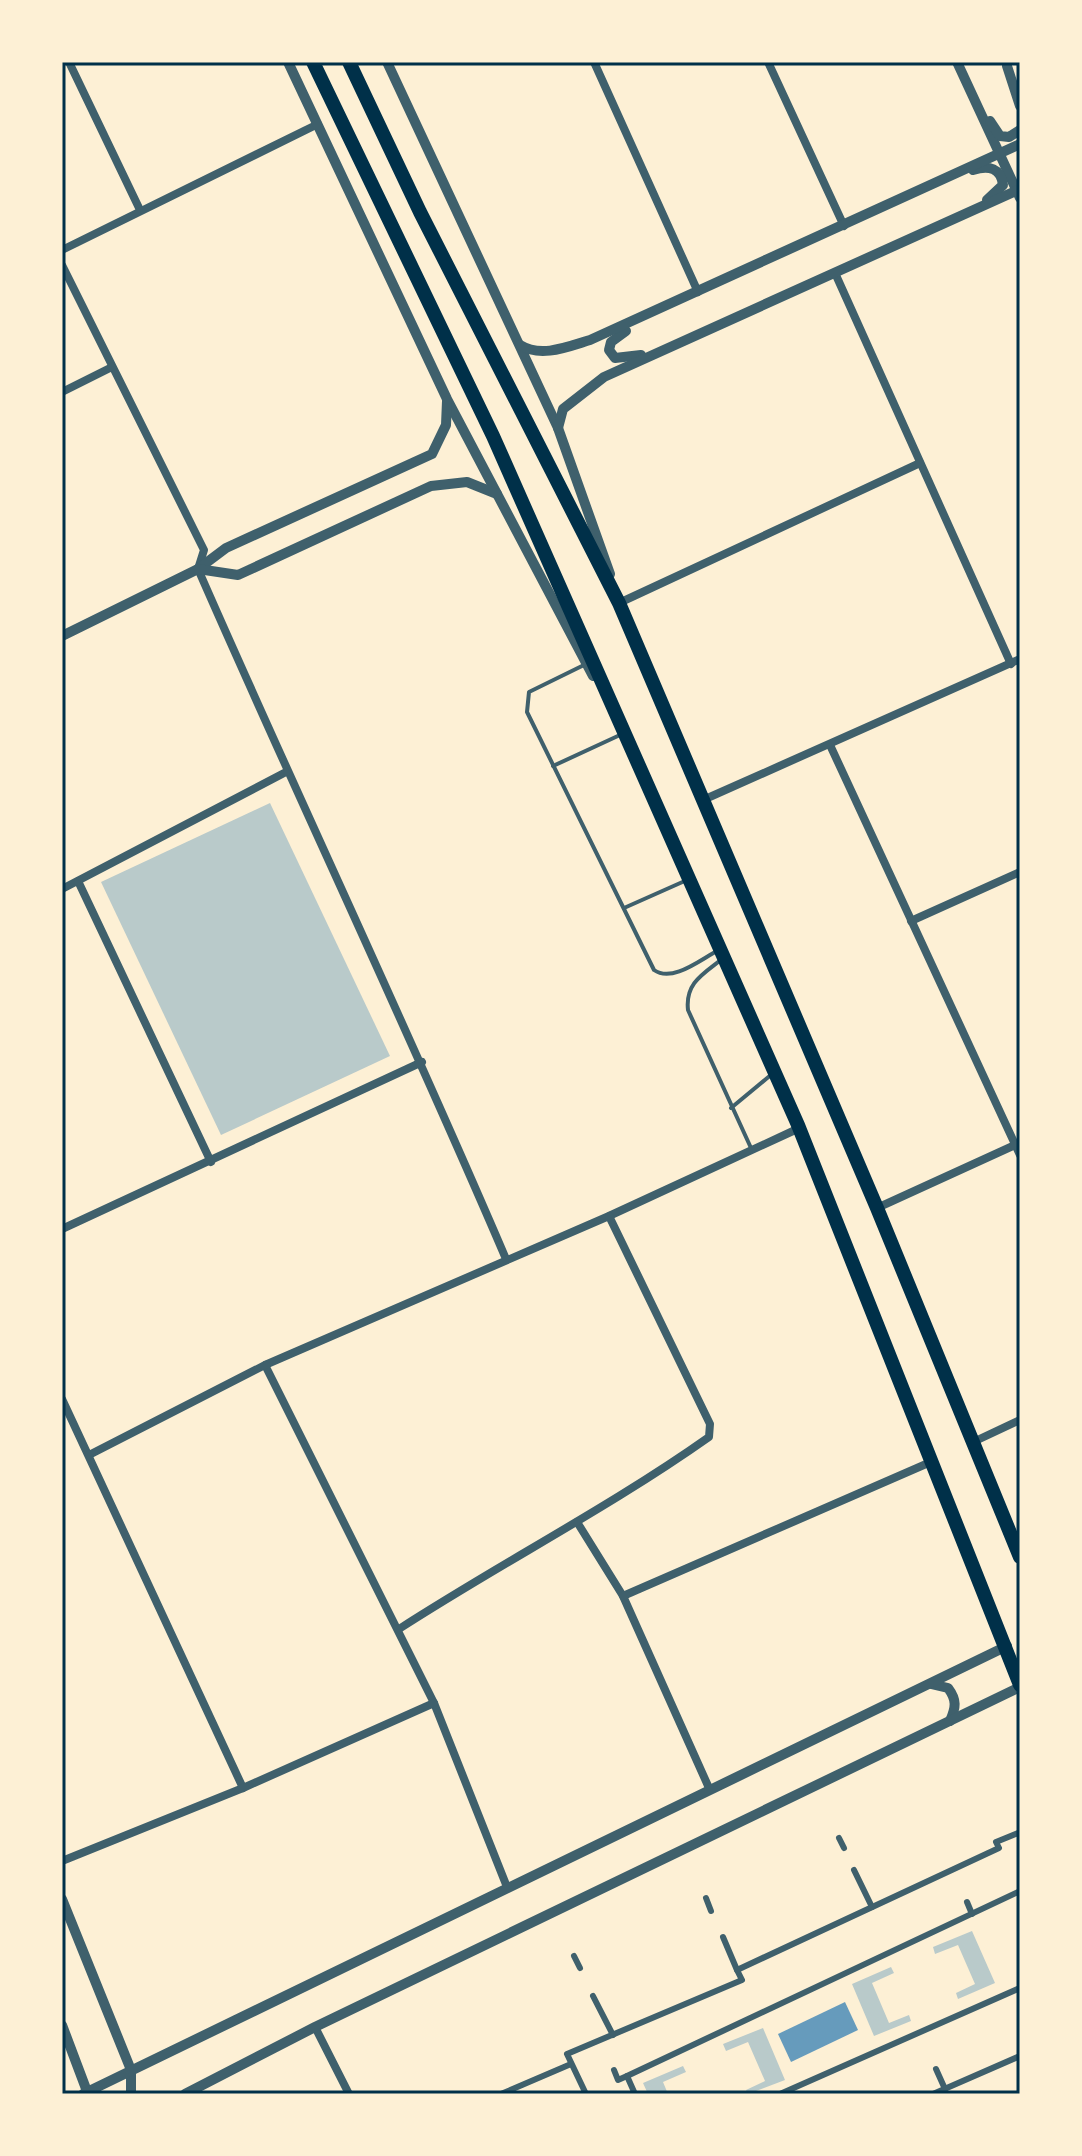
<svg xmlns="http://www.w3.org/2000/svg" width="1082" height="2156" font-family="Literata,serif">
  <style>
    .green { fill: #b9caca }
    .water { fill: #669bbc }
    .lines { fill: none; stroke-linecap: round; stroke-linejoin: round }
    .service { stroke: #3f606c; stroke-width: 4 }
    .pedestrian { stroke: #3f606c; stroke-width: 6 }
    .minor { stroke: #3f606c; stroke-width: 8 }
    .tertiary { stroke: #3f606c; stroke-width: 10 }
    .primary { stroke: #003049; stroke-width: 14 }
    .neatline { fill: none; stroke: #003049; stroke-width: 3 }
  </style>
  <rect width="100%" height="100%" fill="#fdf0d5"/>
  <g class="green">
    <path d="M270,803L390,1056L221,1135L101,882Z"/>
    <path d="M972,1931L995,1983L958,1999L956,1993L975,1984L958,1945L935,1954L933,1947Z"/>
    <path d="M891,1967L894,1973L872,1983L889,2023L909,2015L911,2021L874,2036L852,1984Z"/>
    <path d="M763,2028L785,2080L748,2094L746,2090L765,2081L748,2042L726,2051L723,2044Z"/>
    <path d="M683,2066L686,2072L663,2082L668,2094H648L643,2083Z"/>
  </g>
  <path class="water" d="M845,2002L858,2030L791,2062L778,2034Z"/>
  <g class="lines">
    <g class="service">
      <path d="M584,665L529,692L527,712L654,970C672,983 700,960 717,951"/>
      <path d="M553,766L620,735"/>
      <path d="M624,908L687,880"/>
      <path d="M722,959C703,974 685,983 688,1010L751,1148"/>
      <path d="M731,1108L772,1074"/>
    </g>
    <g class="pedestrian">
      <path d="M839,1838L844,1848"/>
      <path d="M854,1870L872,1907"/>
      <path d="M706,1898L711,1911"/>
      <path d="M967,1902L972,1914"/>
      <path d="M723,1937L737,1970"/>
      <path d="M574,1956L580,1968"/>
      <path d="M593,1996L613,2035"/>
      <path d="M936,2069L945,2089"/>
      <path d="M614,2070L618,2080L627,2076"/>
      <path d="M501,2094L571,2064"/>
      <path d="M586,2094L567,2054L742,1980L737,1970L999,1848L996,1842L1018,1833L1020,1836"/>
      <path d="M635,2094L627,2076L1020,1891"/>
      <path d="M780,2094L1020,1988"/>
      <path d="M933,2094L1020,2056"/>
    </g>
    <g class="minor">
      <path d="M69,62L140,210"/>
      <path d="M594,62L698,292"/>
      <path d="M768,62L844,226"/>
      <path d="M62,250L318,124"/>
      <path d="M62,265L204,550L198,569C299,800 407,1027 506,1259"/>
      <path d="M835,273L1011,664"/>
      <path d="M62,392L112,367"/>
      <path d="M619,603L920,463"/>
      <path d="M830,745L1020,1155"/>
      <path d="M703,800L1020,659"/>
      <path d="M78,881L211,1162"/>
      <path d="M62,889L286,772"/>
      <path d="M911,921L1020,872"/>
      <path d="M877,1208L1015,1145"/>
      <path d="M62,1229L422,1062"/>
      <path d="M265,1365L434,1703L507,1887"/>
      <path d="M62,1399L243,1788"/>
      <path d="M971,1443L1020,1420"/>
      <path d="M89,1455L265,1365L609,1216L793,1131L798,1125"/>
      <path d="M577,1522L623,1596L709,1788"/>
      <path d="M623,1596L933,1461"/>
      <path d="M399,1629C501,1563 610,1507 709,1437L710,1424L609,1216"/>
      <path d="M62,1861L243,1788L434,1703"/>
      <path d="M315,2027L349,2094"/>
    </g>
    <g class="tertiary">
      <path d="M288,62L447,399L593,676"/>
      <path d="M387,62L558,428L610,574"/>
      <path d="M957,62L1020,198"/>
      <path d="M1007,66L1020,106"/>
      <path d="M990,121L1000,136L1009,137L1020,130"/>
      <path d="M973,170C989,165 1001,168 1003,185L987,200"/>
      <path d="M626,331L611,342L609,350L615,358L641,355"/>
      <path d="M520,345C541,358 567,347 590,340L1020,144"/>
      <path d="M558,428L563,409L604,377L1020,189"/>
      <path d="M198,569L226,548L432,454L446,425L447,401"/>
      <path d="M62,636L198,569L238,575L431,486L467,482L497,494"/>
      <path d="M931,1684L948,1688C957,1700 956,1707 950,1721"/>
      <path d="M62,1899L131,2070V2094"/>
      <path d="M62,2025L88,2094"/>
      <path d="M83,2094L1007,1646"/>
      <path d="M185,2094L315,2027L1020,1687"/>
    </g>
    <g class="primary">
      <path d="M313,62L493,436L798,1125L1020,1685"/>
      <path d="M349,62L420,212L619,603L877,1208L1020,1557"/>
    </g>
  </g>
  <rect width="1082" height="2156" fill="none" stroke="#fdf0d5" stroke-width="128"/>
  <rect x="64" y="64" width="954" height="2028" class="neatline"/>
</svg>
